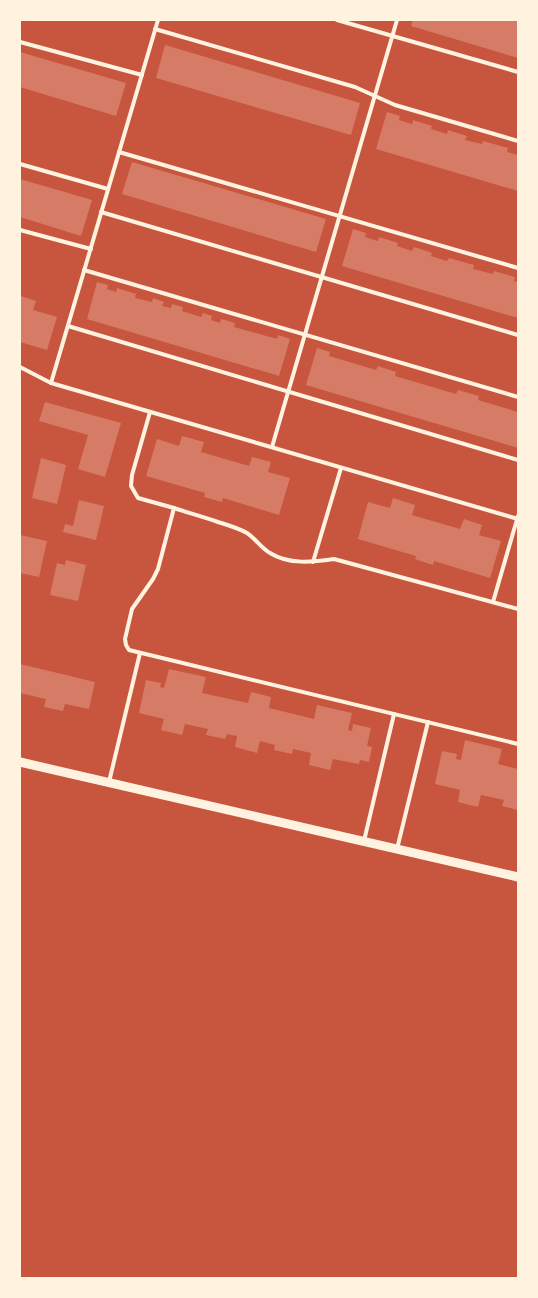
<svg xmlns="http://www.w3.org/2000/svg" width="538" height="1298" font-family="'DM Sans',sans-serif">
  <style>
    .building { fill: #d67c66 }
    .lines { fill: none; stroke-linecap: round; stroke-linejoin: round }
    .service { stroke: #fff3e0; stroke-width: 4 }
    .tertiary { stroke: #fff3e0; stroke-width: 9 }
  </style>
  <rect width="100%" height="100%" fill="#c8553d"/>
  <g class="building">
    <path d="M413,20H514L518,21V58L411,26Z"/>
    <path d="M165,45L360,103L351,135L156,78Z"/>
    <path d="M20,52L126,83L116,116L20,87Z"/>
    <path d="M387,112L400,116L399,120L412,124L413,120L432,126L431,129L447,134L448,130L467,136L465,140L482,144L483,141L508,148L507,152L518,155V191L376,149Z"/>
    <path d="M132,162L326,219L316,252L122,194Z"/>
    <path d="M20,179L92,200L81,236L20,217Z"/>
    <path d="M353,229L366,233L365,237L378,241L379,237L398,243L397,246L412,251L414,247L432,253L431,256L447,261L449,258L474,265L473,269L493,274L494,271L515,277L514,281L518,282V318L342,266Z"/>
    <path d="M97,282L108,285L107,289L116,292L117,288L136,294L135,298L152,302L153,298L164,302L162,306L171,308L172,304L183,307L182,311L201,317L203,313L212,316L211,320L220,323L221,319L235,323L234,327L277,339L278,335L290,339L279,376L87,319Z"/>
    <path d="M21,296L36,301L33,310L57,317L47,350L20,342Z"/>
    <path d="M317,348L330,352L329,356L376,370L378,366L396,372L395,376L456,394L458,390L479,396L478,400L518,412V448L306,385Z"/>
    <path d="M45,402L121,423L105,477L78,469L88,435L39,421Z"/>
    <path d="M182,436L204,442L201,452L249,466L252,457L271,462L268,472L290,478L279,515L223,498L222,502L204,497L205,493L146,476L157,439L179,446Z"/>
    <path d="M41,458L66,465L57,504L32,498Z"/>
    <path d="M393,498L415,505L412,515L460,529L464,519L482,525L479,535L501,541L490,578L434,561L433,565L415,559L416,556L358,539L368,502L390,508Z"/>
    <path d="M79,500L104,506L96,540L63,532L65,524L73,526Z"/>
    <path d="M20,535L47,541L39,577L20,573Z"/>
    <path d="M66,560L86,565L78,601L50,595L57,563L65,565Z"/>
    <path d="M20,664L95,682L89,709L65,704L63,711L44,707L46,699L20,693Z"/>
    <path d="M169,669L206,677L202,693L248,703L251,692L271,697L269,708L314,719L317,705L352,713L348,730L352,731L353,724L371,728L367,746L372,747L369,762L360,760L359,764L333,759L330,770L309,765L311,753L293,749L292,754L274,750L275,745L260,741L257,753L235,747L237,736L227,734L225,739L206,735L208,729L185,724L182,735L161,730L164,719L139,713L146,680L161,683L160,687L164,688Z"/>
    <path d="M465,740L502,749L498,764L518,769V810L502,806L504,800L481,795L478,807L458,802L460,790L435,784L442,751L457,754L456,759L461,760Z"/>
  </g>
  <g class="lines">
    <g class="service">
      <path d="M337,20L518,72"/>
      <path d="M155,29L355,87L395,105L518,141"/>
      <path d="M20,42L142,75"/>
      <path d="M119,152L518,268"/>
      <path d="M20,164L108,189"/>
      <path d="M101,212L518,335"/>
      <path d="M20,230L91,249"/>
      <path d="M84,270L518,397"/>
      <path d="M68,326L518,460"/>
      <path d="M20,367L51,383L518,519"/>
      <path d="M51,383L158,20"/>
      <path d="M150,412L132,475L131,486L138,498L174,508L158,569L153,579L132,609L125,639L126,645L129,650L518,744"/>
      <path d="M272,447L397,20"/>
      <path d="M174,508C189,513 204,517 218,522C228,525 238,528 247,533C256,539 261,548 270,553C289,565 313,562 334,559L518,609"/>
      <path d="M313,562L341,468"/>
      <path d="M493,602L518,516"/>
      <path d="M109,782L140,653"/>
      <path d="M364,841L394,714"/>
      <path d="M397,849L428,722"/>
    </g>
    <path class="tertiary" d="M20,762L518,877"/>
  </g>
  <rect width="538" height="1298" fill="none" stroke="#fff3e0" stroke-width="42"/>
</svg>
